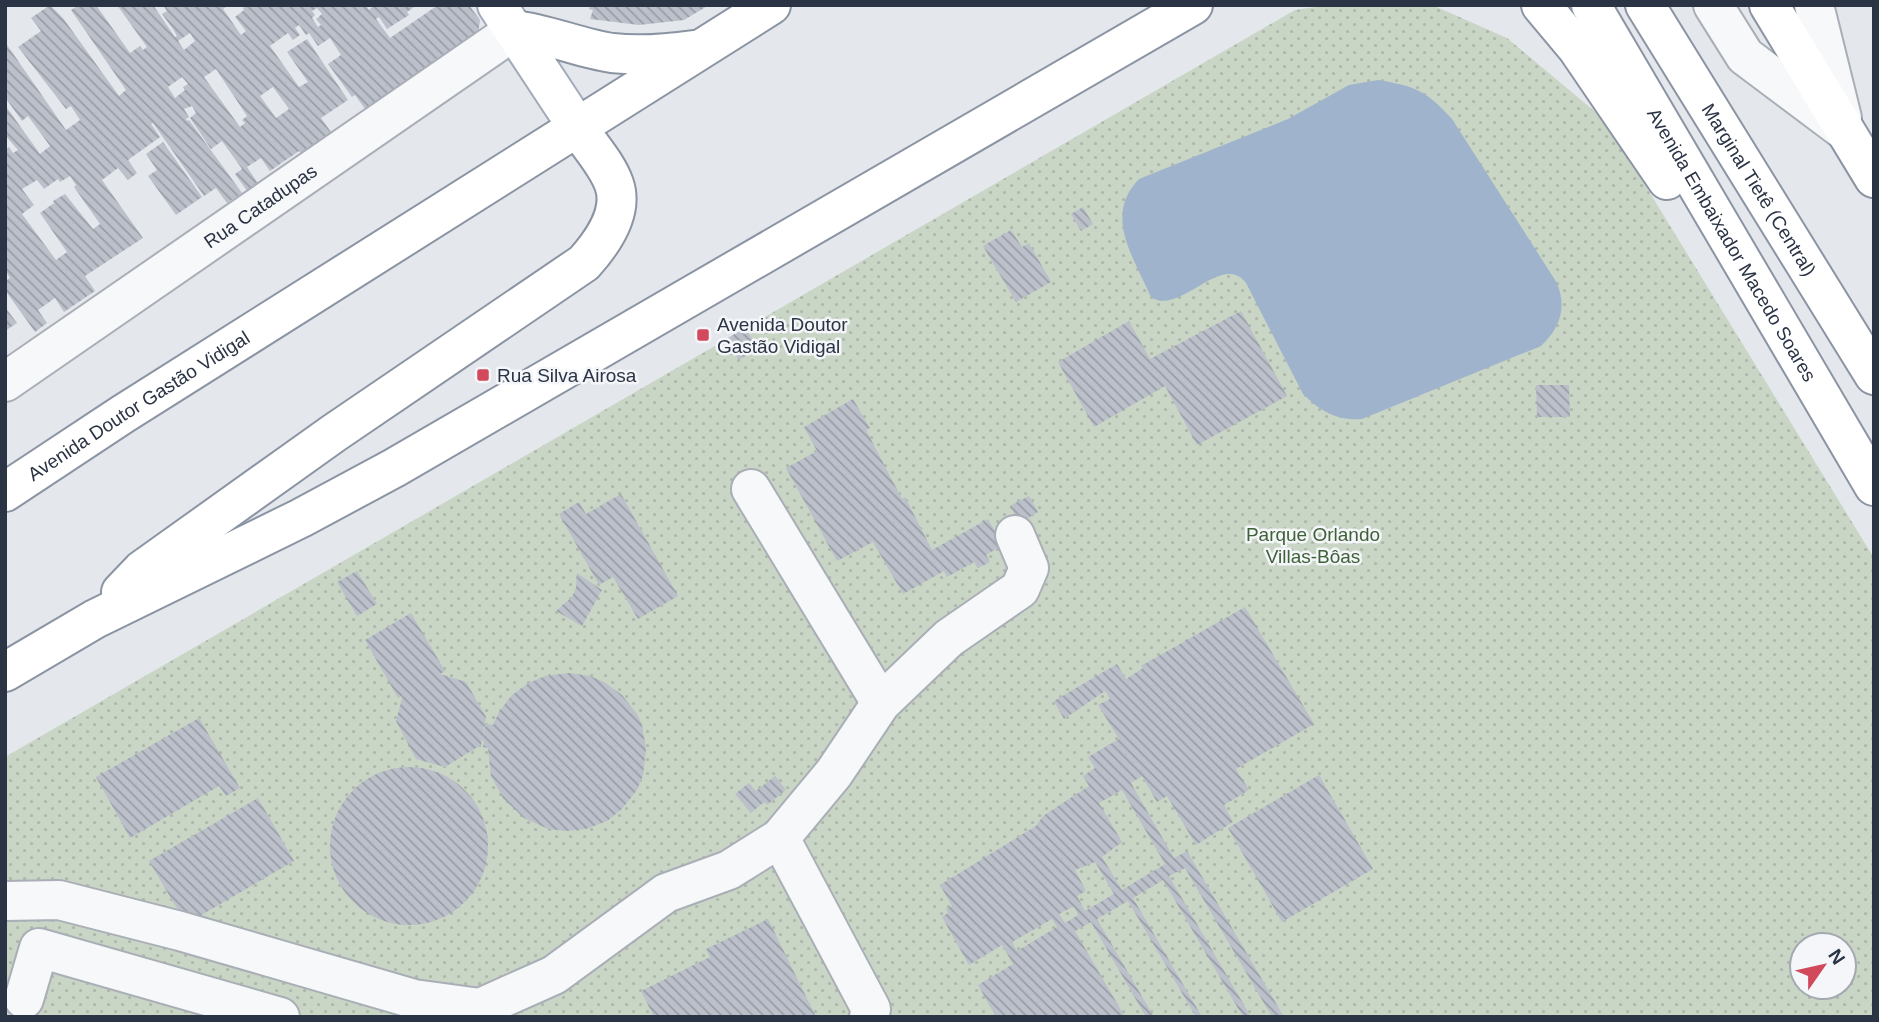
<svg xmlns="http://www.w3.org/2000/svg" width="1879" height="1022" font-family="Arial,sans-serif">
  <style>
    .park { fill: url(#park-dots); fill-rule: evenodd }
    .water { fill: #9fb4cc }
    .building { fill: url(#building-back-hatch); fill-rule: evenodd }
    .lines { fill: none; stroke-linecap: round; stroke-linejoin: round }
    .minor-casing { stroke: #a9aeb7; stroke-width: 42 }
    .major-casing { stroke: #a3abb8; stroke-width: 42 }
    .highway-casing { stroke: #8b94a3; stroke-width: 42 }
    .minor { stroke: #f7f8fa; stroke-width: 38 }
    .major { stroke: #fff; stroke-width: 38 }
    .highway { stroke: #fff; stroke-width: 38 }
    .poi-dot { fill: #d1495b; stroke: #f4f6f9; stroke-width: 2.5 }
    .labels { text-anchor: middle; stroke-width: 5; stroke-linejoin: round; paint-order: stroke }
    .street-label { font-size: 19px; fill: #2b3445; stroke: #f4f6f9 }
    .poi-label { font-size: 19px; fill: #2b3445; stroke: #f4f6f9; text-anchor: start }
    .park-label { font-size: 19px; fill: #3f6138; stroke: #f4f6f9 }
  </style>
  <defs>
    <pattern id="park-dots" width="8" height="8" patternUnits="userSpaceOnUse" patternTransform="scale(1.75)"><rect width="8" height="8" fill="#c9d6c5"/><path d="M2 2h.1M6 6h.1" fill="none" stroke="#adb8ab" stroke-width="1.8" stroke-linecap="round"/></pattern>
    <pattern id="building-back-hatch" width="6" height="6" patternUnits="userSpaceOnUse" patternTransform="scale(1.75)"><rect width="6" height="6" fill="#bbc0ca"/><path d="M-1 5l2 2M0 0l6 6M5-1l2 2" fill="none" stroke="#989da6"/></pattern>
  </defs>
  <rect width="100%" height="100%" fill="#e4e7ec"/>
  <path class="park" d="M1330,5H1432L1507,38L1605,120L1874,558V1017H5V757L1295,10ZM1802,945H1844V987H1802Z"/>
  <path class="water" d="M1378,80C1415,86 1427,91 1452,119L1557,283C1567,308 1560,328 1541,346L1362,419C1337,421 1320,411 1303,394L1246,283C1221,251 1180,317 1151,297C1134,258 1103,216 1139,179L1288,119L1349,85Z"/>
  <g class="building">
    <path d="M50,5L63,18L119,96L126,90L71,10L79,5H96L130,53L140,46L143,50L147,47L117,5H153L175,37L177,36L173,29L162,14L167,11L163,5H229L223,9L241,35L246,31L235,17L244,10L243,8L246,5H366L369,10L372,7L371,5H417L407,12L409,15L387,29L379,17L376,19L390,38L438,5H469L480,20L478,35L368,113L355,95L352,97L328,64L341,55L330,38L318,46L309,33L306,35L299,25L295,28L300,35L293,40L288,33L270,46L299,87L308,82L287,52L307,39L348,100L321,118L331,132L301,153L299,151L270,171L261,158L247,167L259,185L248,192L235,174L242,169L222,141L211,149L190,118L196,113L192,106L184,109L189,117L186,119L187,121L189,120L242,193L227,203L216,188L204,196L153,123L151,124L160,137L128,160L137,173L128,180L118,168L102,180L143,238L85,276L95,291L64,312L55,298L38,310L47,323L35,332L5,290V281L10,278L5,270V150L9,147L13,153L18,150L5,135V105L40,154L50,146L28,116L22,121L7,100L5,101V42L66,130L80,120L71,106L66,109L18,47L41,31L31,18ZM317,8L322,14L316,19L321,25L318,27L312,18L315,15L312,11ZM190,33L195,41L184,50L178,41ZM216,69L247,116L242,120L245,123L240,127L204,77ZM182,77L188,84L183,87L185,90L175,98L168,87ZM273,87L289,109L276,118L260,96ZM70,176L76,185L74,187L100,224L93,229L65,194L53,201L56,205L54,203L40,213L67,252L56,260L22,214L34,205L22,189L37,180L44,189L58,179L60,182Z"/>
    <path d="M590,5L636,6L709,5L684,20L639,25L590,19L593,10L589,9Z"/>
    <path d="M163,142L202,197L176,215L148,176L157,170L146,154Z"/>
    <path d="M1083,207L1093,224L1081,231L1071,214Z"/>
    <path d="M1011,230L1022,247L1029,243L1051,282L1016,302L983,246Z"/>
    <path d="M5,307L17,323L5,331Z"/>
    <path d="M1241,311L1287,396L1197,445L1165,386L1094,427L1058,362L1129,321L1150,359Z"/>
    <path d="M745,328L758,348L739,360L726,339Z"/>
    <path d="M1536,385H1569L1570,417H1537Z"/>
    <path d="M853,399L870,428L866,430L902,499L905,497L932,550L988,519L1003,545L986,555L990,562L978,568L974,562L947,577L944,571L903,594L873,542L837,561L786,468L817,451L804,427Z"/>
    <path d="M621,494L678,596L638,619L613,577L599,585L559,514L579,502L586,514Z"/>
    <path d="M1029,496L1038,512L1020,523L1010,506Z"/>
    <path d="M357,571L377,604L357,616L337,582Z"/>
    <path d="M577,573L602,590L582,626L556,611L572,597L576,588Z"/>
    <path d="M1245,607L1314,724L1236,769L1249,790L1224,805L1233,822L1196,845L1167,796L1157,802L1142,776L1131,783L1174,858L1187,851L1284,1017H1272L1185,868L1169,876L1251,1017H1243L1163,880L1133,898L1202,1017H1196L1128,901L1097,919L1154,1017H1146L1091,922L1075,931L1125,1017H996L978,985L1013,964L1002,945L969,965L942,917L948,913L946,909L952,906L940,885L1036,826L1043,816L1089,786L1083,776L1095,768L1088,757L1119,739L1098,705L1110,699L1105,691L1064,719L1054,701L1117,664L1126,679L1143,668L1141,666ZM1122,790L1165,864L1122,890L1102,857L1122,842L1099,803ZM1095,862L1114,894L1085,911L1077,896L1086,891L1075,870ZM1074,906L1078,915L1065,923L1059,914ZM1052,919L1057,927L1017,951L1012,942Z"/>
    <path d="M411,613L445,671L440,674L466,682L486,717L483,737L486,724L493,725L499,712L512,695L529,683L545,676L569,673L590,676L604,682L622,695L637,714L642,725L646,749L643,775L637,790L622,809L607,821L586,829L566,831L548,829L524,818L503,798L491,776L488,748L483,747L484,741L482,740L481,745L445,767L416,759L396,721L403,695L398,698L365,640Z"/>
    <path d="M199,718L240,788L226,796L219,786L130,838L96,777Z"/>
    <circle cx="409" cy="846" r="79"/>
    <path d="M1319,775L1373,869L1282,922L1228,828Z"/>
    <path d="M775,776L786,790L767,805L764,802L751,813L735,794L749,783L756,791Z"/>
    <path d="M258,798L294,861L186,924L149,861Z"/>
    <path d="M768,919L816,1017H654L641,991L710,957L706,949Z"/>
  </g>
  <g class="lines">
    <g class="minor-casing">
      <g id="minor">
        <path d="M1713,5L1745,56L1845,131"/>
        <path d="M1814,5L1842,118"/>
        <path id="s1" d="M5,382L515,30"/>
        <path d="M751,489L881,703"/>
        <path d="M780,838L871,1009L869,1017"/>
        <path d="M5,901L59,900L180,931L414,999L480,1008L554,975L666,893L729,870L780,838L834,773L881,703L949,638L1020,589L1029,568L1015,535"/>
        <path d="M24,999L39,948L280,1017"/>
      </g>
    </g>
    <g class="major-casing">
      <path id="major" d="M497,5L578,128"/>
    </g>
    <g class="highway-casing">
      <g id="highway">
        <path d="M1541,5L1577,48L1667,180"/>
        <path id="s2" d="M1591,5L1874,486"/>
        <path id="s3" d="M1645,5L1874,375"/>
        <path d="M1769,5L1874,178"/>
        <path d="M515,30C548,34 579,48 612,53C640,56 666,54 694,50"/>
        <path id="s4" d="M5,492L123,414L771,5"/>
        <path d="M121,592L142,570L334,433L584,263C602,243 624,212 614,184C607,164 589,145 578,128"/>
        <path d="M5,672L95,619L301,518L394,468L1193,5"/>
      </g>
    </g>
    <use href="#minor" class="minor"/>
    <use href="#major" class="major"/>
    <use href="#highway" class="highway"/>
  </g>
  <g class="poi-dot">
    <rect x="696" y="328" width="14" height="14" rx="3.5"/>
    <rect x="476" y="368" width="14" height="14" rx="3.5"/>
  </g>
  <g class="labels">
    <g class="street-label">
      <text dy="7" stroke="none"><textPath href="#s3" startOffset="217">Marginal Tietê (Central)</textPath></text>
      <text dy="7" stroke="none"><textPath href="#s1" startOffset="310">Rua Catadupas</textPath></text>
      <text dy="7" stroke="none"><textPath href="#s2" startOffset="278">Avenida Embaixador Macedo Soares</textPath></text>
      <text dy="7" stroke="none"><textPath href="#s4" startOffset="159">Avenida Doutor Gastão Vidigal</textPath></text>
    </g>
    <g class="poi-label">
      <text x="717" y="331">Avenida Doutor<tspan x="717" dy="22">Gastão Vidigal</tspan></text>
      <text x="497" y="382">Rua Silva Airosa</text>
    </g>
    <g class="park-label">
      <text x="1313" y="541">Parque Orlando<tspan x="1313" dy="22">Villas-Bôas</tspan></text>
    </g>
  </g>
  <rect width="1879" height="1022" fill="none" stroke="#2b3445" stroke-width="14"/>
  <g transform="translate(1823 966) rotate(56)"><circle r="33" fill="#f4f6f9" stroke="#a4a8b1" stroke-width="2"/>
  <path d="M0-5L12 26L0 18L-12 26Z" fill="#d1495b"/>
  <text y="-10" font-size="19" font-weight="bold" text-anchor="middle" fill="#2b3445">N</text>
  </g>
</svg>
